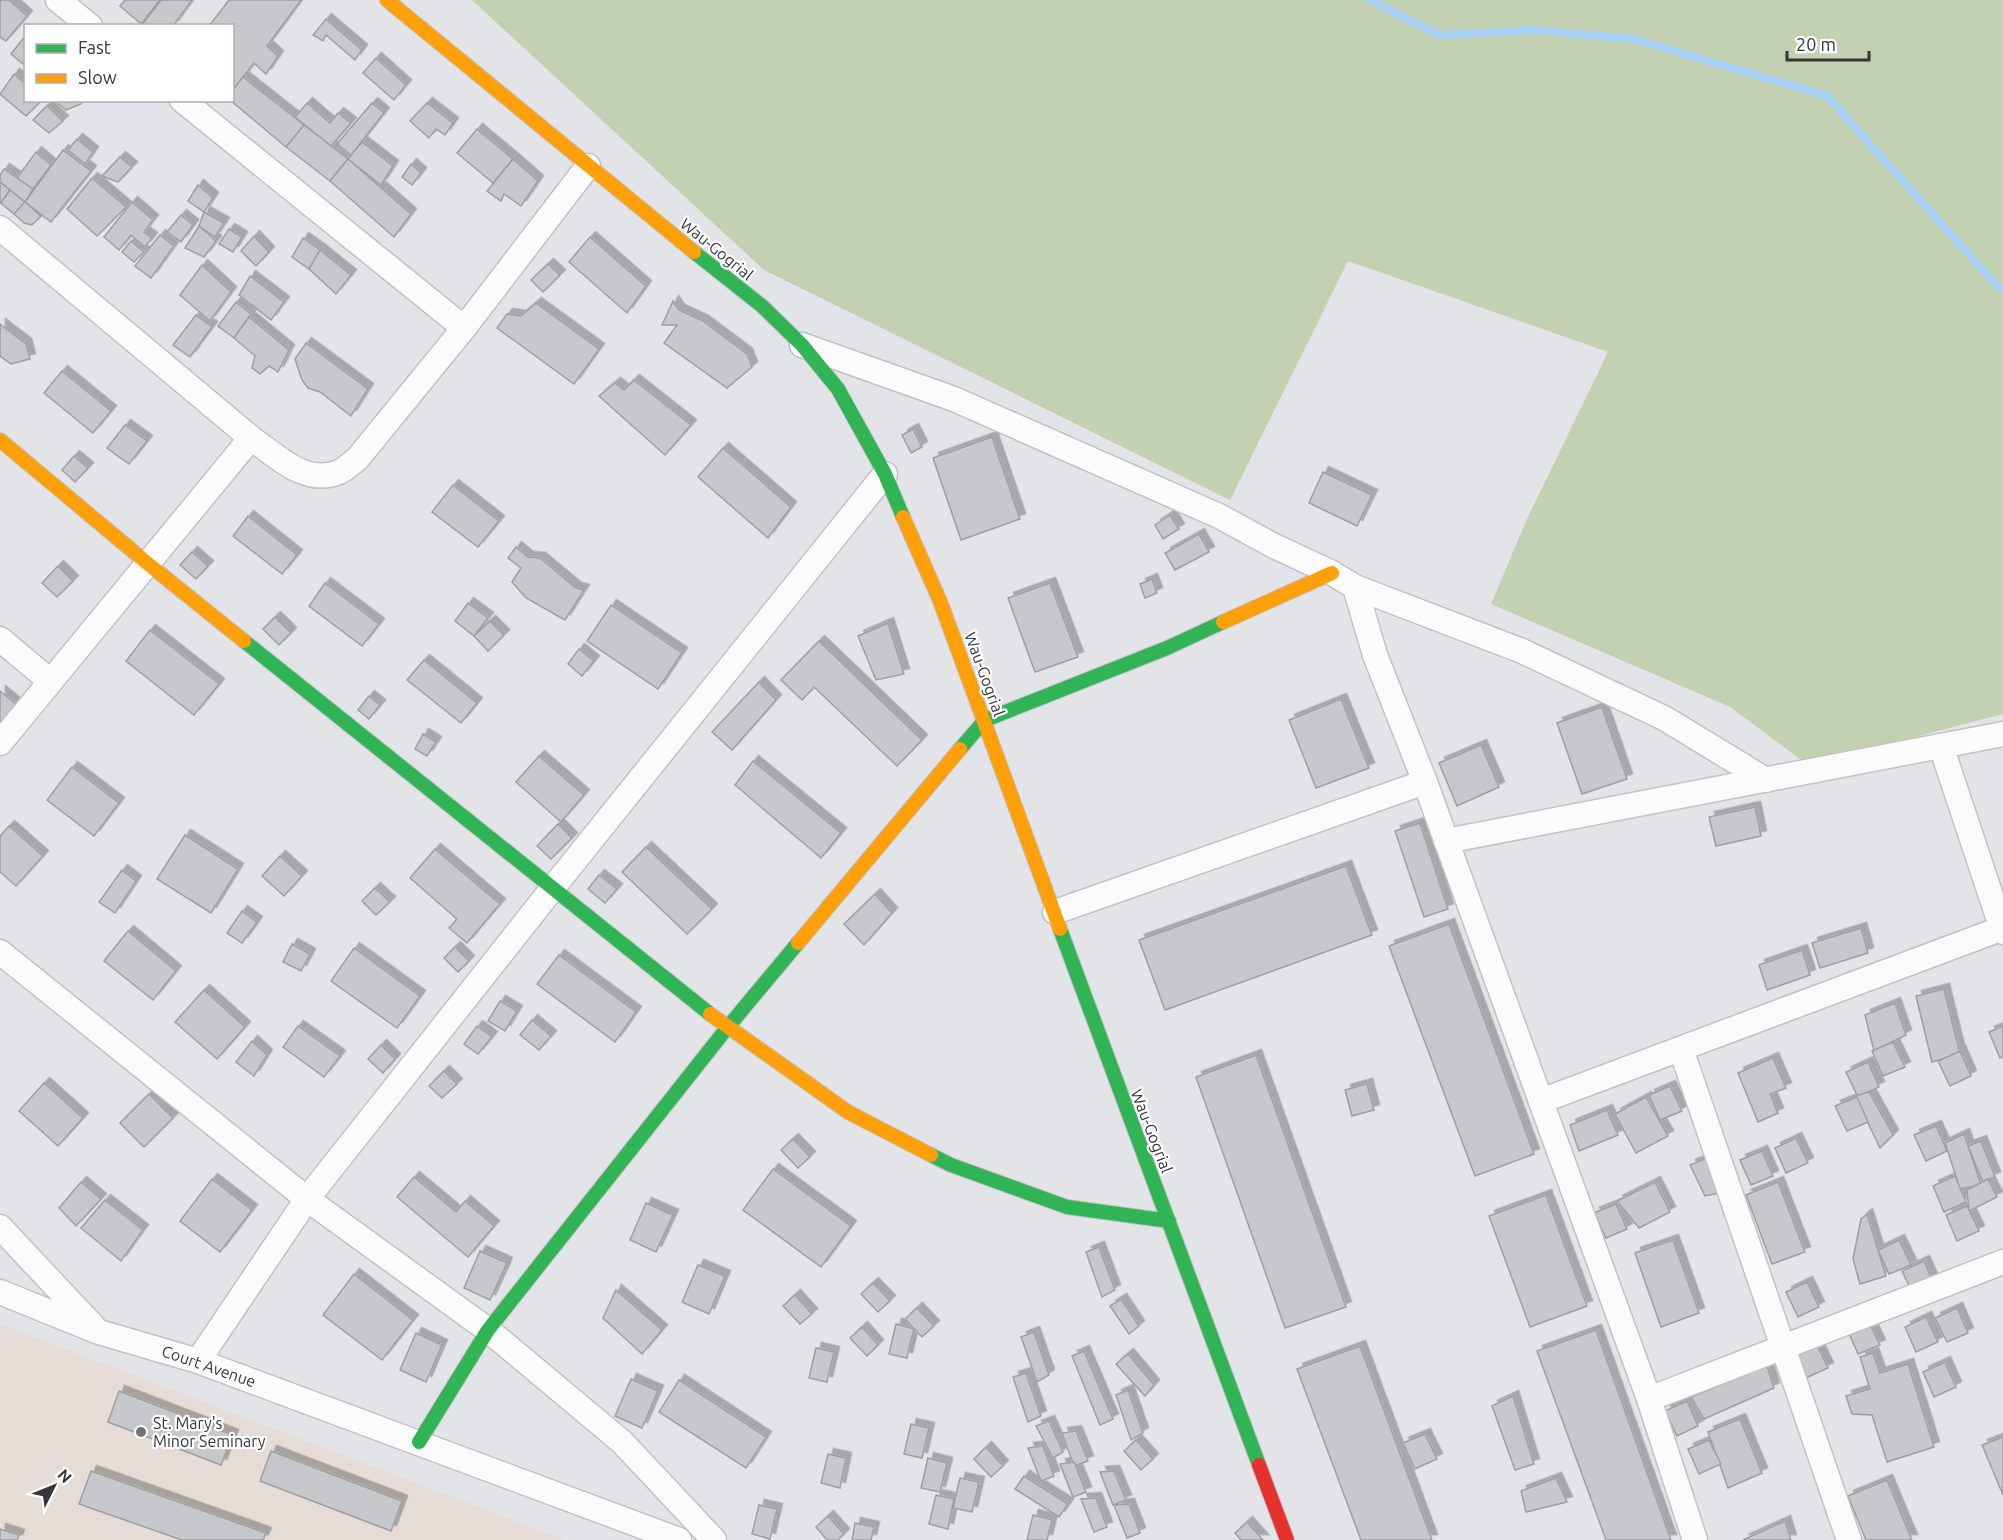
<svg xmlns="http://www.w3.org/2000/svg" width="2003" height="1540" font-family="Ubuntu,sans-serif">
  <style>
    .education { fill: #e5ddd5 }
    .grass { fill: #c3d1b3 }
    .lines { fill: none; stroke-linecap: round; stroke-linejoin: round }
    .stream { stroke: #aad2f7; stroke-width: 8 }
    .building { fill: #c7c8cb; stroke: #9e9fa2; stroke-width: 1.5; filter: url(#shadow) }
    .street-casing { stroke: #c2c2c5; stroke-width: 27 }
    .fast-casing { stroke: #c2c2c5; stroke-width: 16 }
    .slow-casing { stroke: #c2c2c5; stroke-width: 16 }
    .jam-casing { stroke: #c2c2c5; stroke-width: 16 }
    .street { stroke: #fbfbfc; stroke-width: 24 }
    .fast { stroke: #30b455; stroke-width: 14 }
    .slow { stroke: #ff9f0a; stroke-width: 14 }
    .jam { stroke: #e5322d; stroke-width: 14 }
    .poi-dot { fill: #737376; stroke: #fff; stroke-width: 2 }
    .labels { text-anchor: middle; stroke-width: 4.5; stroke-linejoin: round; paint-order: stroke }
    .street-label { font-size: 16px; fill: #363639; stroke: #fff }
    .poi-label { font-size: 16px; fill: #363639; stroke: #fff; text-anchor: start }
  </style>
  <defs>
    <filter id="shadow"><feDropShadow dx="5.5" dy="-5.5" stdDeviation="0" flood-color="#0004"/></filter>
  </defs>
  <rect width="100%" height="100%" fill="#e3e4e8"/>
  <path class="education" d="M0,1324L565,1540H0Z"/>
  <path class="grass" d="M472,0H2003V714L1808,765L1730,707L1491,604L1527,519L1608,352L1348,261L1230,500L764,270Z"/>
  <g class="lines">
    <path class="stream" d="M1370,0L1439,35L1534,30L1634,39L1827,96L1997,286L2003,289"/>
  </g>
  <g class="building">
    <path d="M0,0H9L27,16L6,41L0,37Z"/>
    <path d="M125,0H160L141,24L120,6Z"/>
    <path d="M161,0H192L173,26H141Z"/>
    <path d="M229,0H301L267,46L278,56L266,74L254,63L232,91V26H209Z"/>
    <path d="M326,19L362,50L355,60L326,35L323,41L313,35Z"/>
    <path d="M26,35V61L23,64L11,54Z"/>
    <path d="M376,58L406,85L394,100L363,73Z"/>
    <path d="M14,74L26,84V100H42L26,116L0,94Z"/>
    <path d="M243,77L304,125L286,147L230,100H232V91Z"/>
    <path d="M57,100H83L81,104L66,110L56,102Z"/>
    <path d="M307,103L330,123L338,113L351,123L331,146L295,117Z"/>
    <path d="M372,103L384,113L351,155L337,144Z"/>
    <path d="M427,103L453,123L445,135L436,129L429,138L410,121Z"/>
    <path d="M47,106L63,121L49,133L33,120Z"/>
    <path d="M304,125L348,159L330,181L286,147Z"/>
    <path d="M477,129L513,159L493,183L457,153Z"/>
    <path d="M77,139L93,152L85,164L68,150Z"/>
    <path d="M362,142L393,166L381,185L348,159Z"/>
    <path d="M63,150L91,171L51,222L25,202Z"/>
    <path d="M36,152L51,165L33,189L17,178Z"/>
    <path d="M120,157L132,167L118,182L102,176Z"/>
    <path d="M348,159L411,214L394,237L330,181Z"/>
    <path d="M513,159L538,181L521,206L504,194L501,201L487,191Z"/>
    <path d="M411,164L421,173L412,185L402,177Z"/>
    <path d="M4,169L33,189L25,202L0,182V175Z"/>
    <path d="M92,178L126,207L97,236L67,209Z"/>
    <path d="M0,182L10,190L1,203H0Z"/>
    <path d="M198,185L213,198L204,212L188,201Z"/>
    <path d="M10,190L25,202L14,214L1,203Z"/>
    <path d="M25,202L41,216L32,225L24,223L14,214Z"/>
    <path d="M132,202L153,220L144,232L152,238L145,247L131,235L119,250L104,237Z"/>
    <path d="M204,212L224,223L215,237L199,226Z"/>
    <path d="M181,215L193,225L181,242L167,232Z"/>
    <path d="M199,226L216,241L204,257L185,248Z"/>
    <path d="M229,229L242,237L233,252L219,244Z"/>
    <path d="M160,235L174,246L151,278L135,266Z"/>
    <path d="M254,236L269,252L256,266L241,251Z"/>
    <path d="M590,237L646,286L627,313L569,262Z"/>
    <path d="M303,238L320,250L309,269L292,257Z"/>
    <path d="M131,241L144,252L134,262L122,252Z"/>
    <path d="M320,250L351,275L336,294L309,269Z"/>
    <path d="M548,264L560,275L543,292L531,280Z"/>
    <path d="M202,265L231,292L210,321L180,295Z"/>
    <path d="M250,276L284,302L271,320L239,295Z"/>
    <path d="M673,301L679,310L703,321L747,354L752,367L727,388L664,343L677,325H662Z"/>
    <path d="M236,302L251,314L234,338L218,326Z"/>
    <path d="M536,303L599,349L574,384L497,328L507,314L521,316Z"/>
    <path d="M196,315L212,327L190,357L173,345Z"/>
    <path d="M249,317L289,350L278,372L269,366L260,374L252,368L255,356L234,338Z"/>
    <path d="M0,324L26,344L30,359L11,364L0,356Z"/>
    <path d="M306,343L368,389L351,416L320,392L308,388L302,380L295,359Z"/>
    <path d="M62,371L111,411L93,433L44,393Z"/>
    <path d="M634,380L691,425L665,455L599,396L615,383L624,390Z"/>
    <path d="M125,425L147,441L129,464L107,448Z"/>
    <path d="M913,429L922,447L911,453L902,435Z"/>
    <path d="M992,437L1020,519L961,540L933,458Z"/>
    <path d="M723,448L791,507L768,538L698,477Z"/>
    <path d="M74,456L88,468L75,482L62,470Z"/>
    <path d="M1323,472L1372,495L1357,526L1309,503Z"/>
    <path d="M453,485L499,521L478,547L432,512Z"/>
    <path d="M1170,515L1179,529L1163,539L1155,525Z"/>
    <path d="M248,516L297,555L282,574L233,536Z"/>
    <path d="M1199,534L1209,552L1175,570L1165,553Z"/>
    <path d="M516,547L528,557L540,558L576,588L584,590L565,620L526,598L512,582L521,568L508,558Z"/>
    <path d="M192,552L208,566L196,579L180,565Z"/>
    <path d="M58,566L73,581L57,597L42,583Z"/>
    <path d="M1152,579L1157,593L1145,598L1140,584Z"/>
    <path d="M325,583L379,624L362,646L309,606Z"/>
    <path d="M1050,583L1078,657L1035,672L1008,598Z"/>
    <path d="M468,603L488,618L474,636L455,621Z"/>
    <path d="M611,605L682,653L658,689L587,641Z"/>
    <path d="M275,617L291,633L279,645L263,629Z"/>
    <path d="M490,621L504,635L488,651L474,636Z"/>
    <path d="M888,623L904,674L876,680L858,636Z"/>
    <path d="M150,630L219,684L194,715L126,661Z"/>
    <path d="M819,641L922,740L897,766L814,687L802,700L781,680Z"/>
    <path d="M579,649L594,661L582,676L568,664Z"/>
    <path d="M424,660L477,703L461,723L407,680Z"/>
    <path d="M759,682L776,700L732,750L712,732Z"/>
    <path d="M0,691L18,706L0,727Z"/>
    <path d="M369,696L380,705L369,719L358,710Z"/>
    <path d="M1341,699L1369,768L1316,788L1289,720Z"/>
    <path d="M1602,707L1627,779L1582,794L1557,723Z"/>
    <path d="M423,734L436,742L427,756L415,749Z"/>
    <path d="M1481,745L1499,787L1457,806L1439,763Z"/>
    <path d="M539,756L584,795L561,822L516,782Z"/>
    <path d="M753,761L841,833L821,858L735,785Z"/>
    <path d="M72,767L119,803L94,836L47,800Z"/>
    <path d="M1755,807L1761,836L1716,846L1709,817Z"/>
    <path d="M1420,823L1448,909L1424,917L1395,831Z"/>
    <path d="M558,824L572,838L551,859L537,846Z"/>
    <path d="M9,826L43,856L16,886L0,872V836Z"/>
    <path d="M185,835L238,869L211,913L157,879Z"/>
    <path d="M646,847L712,909L687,934L622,872Z"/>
    <path d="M435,849L500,904L467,943L449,928L457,919L410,878Z"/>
    <path d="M280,856L302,876L284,896L262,876Z"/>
    <path d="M1346,866L1372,935L1165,1010L1139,940Z"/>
    <path d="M122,870L136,881L115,913L99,902Z"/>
    <path d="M599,875L617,889L605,903L588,889Z"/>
    <path d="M375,888L390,902L376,915L362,901Z"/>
    <path d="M875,894L892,913L864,945L844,924Z"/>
    <path d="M242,911L257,922L242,943L227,933Z"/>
    <path d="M1449,924L1534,1154L1475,1176L1389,946Z"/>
    <path d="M1861,928L1868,953L1820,968L1812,943Z"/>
    <path d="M128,931L176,971L153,1000L104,961Z"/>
    <path d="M292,944L310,954L301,971L283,962Z"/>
    <path d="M455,947L469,961L458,972L444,958Z"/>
    <path d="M354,948L420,996L397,1028L331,981Z"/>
    <path d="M1802,950L1810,975L1767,990L1759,965Z"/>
    <path d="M559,955L636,1012L615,1042L537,984Z"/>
    <path d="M1944,989L1960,1054L1932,1062L1916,996Z"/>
    <path d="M204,990L245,1027L217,1059L175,1022Z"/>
    <path d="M500,1001L517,1011L505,1031L488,1021Z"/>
    <path d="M1895,1003L1906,1035L1874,1051L1865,1015Z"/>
    <path d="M532,1020L551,1036L539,1050L520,1035Z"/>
    <path d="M298,1026L340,1056L324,1077L283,1047Z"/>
    <path d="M477,1026L492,1037L478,1054L464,1044Z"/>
    <path d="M2003,1026V1056L2000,1058L1989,1032Z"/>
    <path d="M252,1041L267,1055L254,1076L236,1062Z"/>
    <path d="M1893,1042L1905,1067L1883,1076L1872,1051Z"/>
    <path d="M381,1045L395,1059L383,1073L368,1059Z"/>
    <path d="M1960,1051L1971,1076L1950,1086L1938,1061Z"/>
    <path d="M1256,1055L1346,1307L1285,1328L1196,1077Z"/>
    <path d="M1773,1058L1786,1088L1770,1094L1778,1113L1758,1122L1738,1073Z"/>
    <path d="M1868,1062L1879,1087L1858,1097L1846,1072Z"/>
    <path d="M444,1071L457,1084L442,1098L429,1086Z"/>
    <path d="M44,1083L83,1118L58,1146L19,1111Z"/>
    <path d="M1367,1084L1374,1110L1352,1116L1345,1090Z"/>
    <path d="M1670,1086L1682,1111L1660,1120L1649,1095Z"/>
    <path d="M1869,1092L1893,1135L1880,1148L1855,1096Z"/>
    <path d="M149,1094L173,1118L144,1147L120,1123Z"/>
    <path d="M1646,1097L1668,1136L1636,1153L1615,1114Z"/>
    <path d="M1857,1097L1868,1122L1847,1131L1835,1106Z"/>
    <path d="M1607,1110L1618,1135L1579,1151L1570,1125Z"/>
    <path d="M1936,1126L1947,1151L1926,1161L1914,1135Z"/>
    <path d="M1964,1134L1981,1185L1960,1189L1945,1143Z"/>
    <path d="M1796,1138L1808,1163L1786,1173L1775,1148Z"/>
    <path d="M793,1139L810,1157L798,1168L781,1150Z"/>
    <path d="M1981,1141L1995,1177L1983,1182L1968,1146Z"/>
    <path d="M1762,1151L1773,1176L1751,1185L1740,1160Z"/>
    <path d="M1712,1156L1724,1192L1705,1196L1690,1165Z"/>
    <path d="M773,1169L851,1226L821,1267L743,1210Z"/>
    <path d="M1955,1176L1966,1202L1944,1212L1933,1186Z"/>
    <path d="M414,1177L456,1212L465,1201L494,1226L468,1257L397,1197Z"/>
    <path d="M212,1179L252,1210L220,1252L180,1221Z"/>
    <path d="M1988,1179L1997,1197L1969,1211L1967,1190Z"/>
    <path d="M81,1182L101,1199L76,1226L59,1208Z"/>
    <path d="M1655,1182L1670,1212L1639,1228L1617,1201Z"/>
    <path d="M1778,1182L1805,1252L1772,1264L1746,1195Z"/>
    <path d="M1546,1195L1587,1306L1530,1327L1489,1216Z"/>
    <path d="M105,1200L143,1230L121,1261L81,1228Z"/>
    <path d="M646,1203L673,1215L656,1252L630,1240Z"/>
    <path d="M1616,1204L1627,1229L1606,1238L1594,1213Z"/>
    <path d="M1967,1206L1979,1231L1957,1241L1946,1215Z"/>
    <path d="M1867,1214L1886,1276L1860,1284L1853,1259L1861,1219Z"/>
    <path d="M1673,1240L1699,1313L1661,1327L1635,1253Z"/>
    <path d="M1899,1240L1911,1265L1889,1274L1878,1250Z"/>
    <path d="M1099,1247L1115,1290L1102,1297L1086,1252Z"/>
    <path d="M480,1251L507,1263L490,1300L464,1288Z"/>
    <path d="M1924,1261L1935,1286L1914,1296L1902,1271Z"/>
    <path d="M698,1265L725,1276L709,1314L682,1302Z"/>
    <path d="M354,1274L413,1320L382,1360L323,1315Z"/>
    <path d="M1807,1282L1819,1307L1798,1317L1786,1292Z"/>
    <path d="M873,1283L890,1301L878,1312L861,1294Z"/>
    <path d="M616,1290L662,1330L642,1354L603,1318Z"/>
    <path d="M795,1295L812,1314L800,1324L783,1306Z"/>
    <path d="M1121,1299L1139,1326L1129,1334L1110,1306Z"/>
    <path d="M917,1308L934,1326L922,1337L905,1319Z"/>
    <path d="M1957,1308L1968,1333L1947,1342L1935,1318Z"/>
    <path d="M1926,1317L1938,1342L1916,1352L1905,1327Z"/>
    <path d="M1868,1320L1880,1345L1858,1354L1847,1329Z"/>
    <path d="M896,1324L914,1329L907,1358L889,1354Z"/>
    <path d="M862,1327L878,1345L867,1356L850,1338Z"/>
    <path d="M1596,1330L1671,1540H1606L1537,1351Z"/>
    <path d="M1034,1332L1049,1375L1037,1382L1021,1337Z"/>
    <path d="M416,1333L442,1345L426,1382L400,1370Z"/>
    <path d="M1816,1343L1828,1368L1806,1378L1795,1353Z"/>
    <path d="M1360,1346L1432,1540H1361L1297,1369Z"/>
    <path d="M816,1348L834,1352L827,1382L809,1378Z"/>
    <path d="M1084,1351L1113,1419L1100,1425L1072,1356Z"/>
    <path d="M1873,1353L1880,1373L1908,1364L1934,1447L1887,1462L1872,1415L1852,1414L1846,1396L1870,1389L1860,1357Z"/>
    <path d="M1128,1354L1154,1385L1145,1396L1116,1364Z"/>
    <path d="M1945,1362L1956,1387L1934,1397L1923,1372Z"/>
    <path d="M1767,1366L1774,1388L1704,1419L1691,1397Z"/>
    <path d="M1026,1373L1041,1416L1028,1422L1013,1377Z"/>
    <path d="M631,1379L658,1391L642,1428L615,1416Z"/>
    <path d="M679,1380L766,1437L746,1468L659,1412Z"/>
    <path d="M1128,1390L1143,1433L1131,1440L1116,1395Z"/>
    <path d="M119,1391L233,1435L221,1465L108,1422Z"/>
    <path d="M1513,1396L1534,1464L1515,1470L1492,1406Z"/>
    <path d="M1687,1401L1698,1426L1677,1436L1665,1411Z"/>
    <path d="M1740,1419L1762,1473L1728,1488L1708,1432Z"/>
    <path d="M1049,1421L1063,1452L1053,1458L1036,1426Z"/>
    <path d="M911,1424L929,1428L922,1458L904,1454Z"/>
    <path d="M1076,1431L1088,1461L1074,1466L1062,1433Z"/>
    <path d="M1425,1434L1437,1459L1415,1469L1403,1443Z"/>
    <path d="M2003,1437V1495L1982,1445Z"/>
    <path d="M1136,1440L1153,1459L1141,1470L1124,1451Z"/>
    <path d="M1709,1440L1721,1464L1699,1474L1688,1449Z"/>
    <path d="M1043,1446L1054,1476L1041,1481L1028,1448Z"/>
    <path d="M986,1447L1003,1466L991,1477L974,1459Z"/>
    <path d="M271,1451L402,1501L391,1531L260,1481Z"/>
    <path d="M828,1454L846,1458L840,1488L821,1483Z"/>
    <path d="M928,1458L947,1463L940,1492L921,1488Z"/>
    <path d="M1074,1462L1086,1492L1073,1497L1060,1464Z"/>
    <path d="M91,1471L266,1533L263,1540H182L79,1504Z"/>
    <path d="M1114,1471L1126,1500L1113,1505L1100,1472Z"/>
    <path d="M1024,1476L1068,1504L1059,1517L1015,1489Z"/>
    <path d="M960,1478L979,1482L972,1512L953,1508Z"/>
    <path d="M1556,1478L1567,1502L1526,1512L1521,1491Z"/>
    <path d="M1887,1480L1912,1540H1866L1848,1496Z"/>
    <path d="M936,1495L954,1499L948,1529L929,1524Z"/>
    <path d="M1096,1498L1107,1527L1094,1532L1081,1499Z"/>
    <path d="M1129,1504L1140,1533L1127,1538L1114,1505Z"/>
    <path d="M759,1505L777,1509L770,1539L752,1534Z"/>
    <path d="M1033,1515L1052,1520L1047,1540H1027Z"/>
    <path d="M828,1516L844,1534L838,1540H827L816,1527Z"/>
    <path d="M1785,1521L1791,1540H1743Z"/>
    <path d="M1247,1522L1263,1540H1241L1235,1533Z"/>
    <path d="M855,1523L874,1527L871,1540H852Z"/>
    <path d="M0,1529L19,1535L17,1540H0Z"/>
  </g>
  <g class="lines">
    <g class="street-casing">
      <g id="street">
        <path d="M58,0L90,26"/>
        <path d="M182,100L464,328"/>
        <path d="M0,228L251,438C277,456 305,486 339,472C346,469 352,463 358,458L464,328L588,166"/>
        <path d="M802,345L954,399L1219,516L1274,546L1332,573L1355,587L1375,655L1425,782"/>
        <path d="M1355,587L1522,651L1664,718L1766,780"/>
        <path d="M0,639L50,681"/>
        <path d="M0,743L251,438"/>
        <path d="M1941,746L2003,932"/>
        <path d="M1446,841L2003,734"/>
        <path d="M1055,912L1425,782L1649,1399L1695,1540"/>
        <path d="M0,952L307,1199L488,1330L622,1442L714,1540"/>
        <path d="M1681,1049L1849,1540"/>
        <path d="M1541,1101L2003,928"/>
        <path d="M0,1227L93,1326"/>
        <path d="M0,1292L99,1332L198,1361L679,1540"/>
        <path d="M198,1361L307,1199L552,889L885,474"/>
        <path d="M1649,1399L2003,1262"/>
      </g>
    </g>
    <g class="fast-casing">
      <g id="fast">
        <path d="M694,252L762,306L802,345L838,389L885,474L903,517"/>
        <path d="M244,641L710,1014"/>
        <path d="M960,749L985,720L1167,648L1223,622"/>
        <path d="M1060,929L1259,1465"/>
        <path d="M931,1155L951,1165L1067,1207L1169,1221"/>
        <path d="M419,1442L488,1330L727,1028L798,943"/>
      </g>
    </g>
    <g class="slow-casing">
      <g id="slow">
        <path d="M387,0L694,252"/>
        <path d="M0,440L147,563L244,641"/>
        <path d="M903,517L940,601L1060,929"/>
        <path d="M1223,622L1332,573"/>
        <path d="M798,943L960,749"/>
        <path d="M710,1014L848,1112L931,1155"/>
      </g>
    </g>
    <g class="jam-casing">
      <path id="jam" d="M1259,1465L1287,1540"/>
    </g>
    <use href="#street" class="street"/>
    <use href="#fast" class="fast"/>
    <use href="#slow" class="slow"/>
    <use href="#jam" class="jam"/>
  </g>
  <circle class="poi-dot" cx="141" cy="1432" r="6"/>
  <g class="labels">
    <g class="street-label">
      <text transform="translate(717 249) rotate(39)" y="6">Wau-Gogrial</text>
      <text transform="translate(985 674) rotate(70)" y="6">Wau-Gogrial</text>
      <text transform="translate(1152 1131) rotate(69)" y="6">Wau-Gogrial</text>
      <text transform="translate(209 1366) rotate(19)" y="6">Court Avenue</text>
    </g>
    <g class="poi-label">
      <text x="153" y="1429">St. Mary's<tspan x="153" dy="18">Minor Seminary</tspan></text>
    </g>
  </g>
  <rect x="24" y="24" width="210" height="78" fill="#ffffff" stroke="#afafb0" stroke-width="1.5"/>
  <rect x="36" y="44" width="30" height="9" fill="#30b455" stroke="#afafb0" stroke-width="1.5"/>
  <text x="78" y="54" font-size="18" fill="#363639">Fast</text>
  <rect x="36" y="74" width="30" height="9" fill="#ff9f0a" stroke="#afafb0" stroke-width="1.5"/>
  <text x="78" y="84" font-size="18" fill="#363639">Slow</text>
  <g transform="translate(54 1486) rotate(47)" stroke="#ffffff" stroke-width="4.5" paint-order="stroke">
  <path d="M0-4.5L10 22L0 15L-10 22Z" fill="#363639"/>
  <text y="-9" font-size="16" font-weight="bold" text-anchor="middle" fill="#363639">N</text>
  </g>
  <path d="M1787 51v9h82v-9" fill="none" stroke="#363639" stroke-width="3"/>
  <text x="1796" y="51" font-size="18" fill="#363639" stroke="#ffffff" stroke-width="4.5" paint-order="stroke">20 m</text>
</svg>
